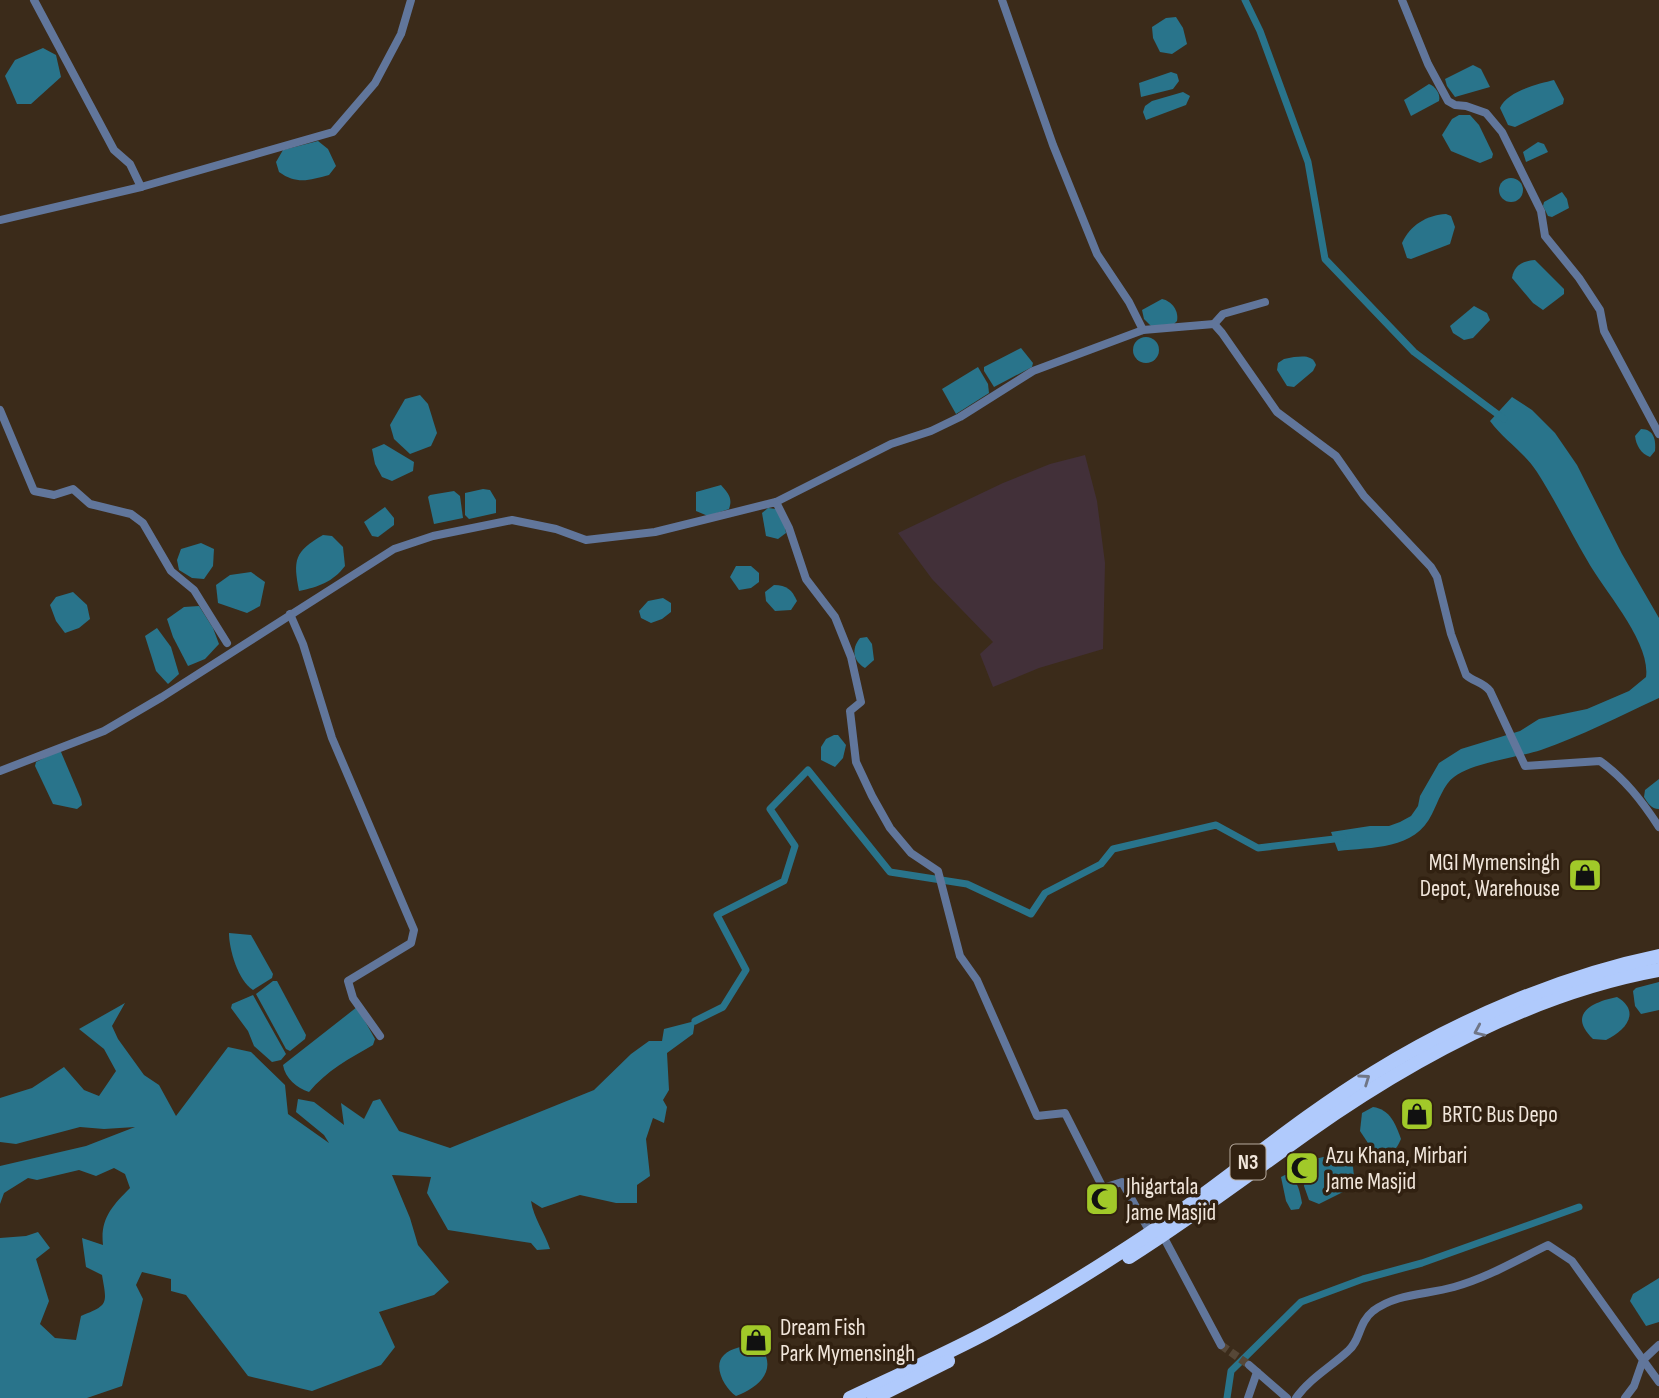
<svg xmlns="http://www.w3.org/2000/svg" width="1659" height="1398" font-family="'Sofia Sans Condensed',sans-serif">
  <style>
    .industrial { fill: #423039 }
    .water { fill: #29748b }
    .lines { fill: none; stroke-linecap: round; stroke-linejoin: round }
    .canal { stroke: #29748b; stroke-width: 7 }
    .minor-tunnel { stroke: #564737; stroke-width: 8; stroke-dasharray: 8 4; stroke-linecap: butt }
    .minor { stroke: #61769b; stroke-width: 8 }
    .trunk { stroke: #b0cafc; stroke-width: 14 }
    .oneway { stroke: #707686 }
    .labels { text-anchor: middle; stroke-width: 7; stroke-linejoin: round; paint-order: stroke }
    .shield { fill: #312111; stroke: #b7ab9e; stroke-width: 2 }
    .shield-label { font-size: 21px; font-weight: bold; fill: #f1e6db }
    .poi-label { font-size: 23px; fill: #f1e6db; stroke: #312111; text-anchor: start }
  </style>
  <rect width="100%" height="100%" fill="#3b2b1a"/>
  <path class="industrial" d="M1085,455L1097,501L1105,563L1103,649L1039,668L993,687L980,654L993,642L932,579L898,533L1003,483L1050,464Z"/>
  <g class="water">
    <path d="M1176,17L1183,28L1187,44L1172,54L1160,52L1153,38L1152,27L1166,18Z"/>
    <path d="M43,48L56,55L61,77L31,104H17L5,76L15,60Z"/>
    <path d="M1473,65L1481,69L1490,87L1455,97L1447,86L1445,79Z"/>
    <path d="M1171,72L1177,74L1179,81L1173,89L1141,97L1139,83Z"/>
    <path d="M1554,80L1564,99L1563,104L1515,127L1508,125L1500,108C1507,91 1538,84 1554,80Z"/>
    <path d="M1429,84C1435,86 1441,94 1439,101L1411,116L1404,100Z"/>
    <path d="M1183,92L1190,96L1186,105L1146,120L1143,112L1145,106L1152,101Z"/>
    <path d="M1459,115H1470L1479,125L1493,154L1492,158L1480,163L1451,151L1442,135L1452,119Z"/>
    <path d="M318,141L328,149L336,166L329,175C310,180 297,185 279,172L276,162L283,150Z"/>
    <path d="M1538,142L1544,144L1548,152L1526,162L1523,152Z"/>
    <circle cx="1511" cy="190" r="12"/>
    <path d="M1562,192L1567,199L1569,208L1552,217L1548,216L1543,206L1544,202Z"/>
    <path d="M1446,214L1451,216L1455,227L1450,244L1411,259L1407,258L1402,243C1410,225 1427,215 1446,214Z"/>
    <path d="M1535,260L1564,289V294L1543,310L1533,303L1512,278C1514,265 1523,261 1535,260Z"/>
    <path d="M1162,299C1172,301 1179,311 1177,321L1174,324L1151,326L1144,319L1142,310Z"/>
    <path d="M1474,306L1487,313L1490,320L1473,338L1464,340L1453,333L1450,326Z"/>
    <circle cx="1146" cy="350" r="13"/>
    <path d="M1021,348L1033,363L1032,367L994,387L984,371V367Z"/>
    <path d="M1294,357C1303,356 1313,355 1316,365L1313,371L1294,387L1287,386L1277,370L1278,363L1284,359Z"/>
    <path d="M978,367L988,384L989,393L956,414L942,389Z"/>
    <path d="M420,395L428,404L437,433L431,446L410,454L394,439L390,425L405,399Z"/>
    <path d="M1512,397L1532,410L1555,433L1577,465L1622,554L1659,618V698C1620,716 1581,736 1541,750C1516,758 1474,762 1454,777C1444,784 1438,802 1432,814C1415,850 1372,847 1338,851L1331,832L1370,826H1389L1400,822L1411,816L1418,806L1420,796L1439,763L1461,749L1520,731L1539,719L1587,709L1629,691L1646,677C1651,642 1604,591 1587,560C1570,531 1555,500 1537,472C1524,452 1504,440 1490,421Z"/>
    <path d="M1641,429C1654,429 1656,440 1655,451L1650,457C1641,454 1636,445 1635,436Z"/>
    <path d="M384,444L414,462L413,471L392,481L382,477L375,464L372,449Z"/>
    <path d="M721,485C728,493 733,498 729,509L708,516L696,511V492Z"/>
    <path d="M483,489L490,490L496,500V513L469,519L465,515V493Z"/>
    <path d="M454,491L460,496L463,518L434,524L428,497L430,495Z"/>
    <path d="M385,507L394,518V525L378,537L372,536L364,522Z"/>
    <path d="M768,508L776,509L784,522L786,533L778,539L766,536L762,513Z"/>
    <path d="M323,535L332,536L343,547L345,566C333,582 318,587 299,591C293,560 294,552 323,535Z"/>
    <path d="M201,543L214,549L213,566L204,579L192,578L179,570L177,560L181,549Z"/>
    <path d="M736,566H751L759,573V582L751,588L739,590L730,577Z"/>
    <path d="M251,572L265,582L260,606L247,613L218,603L216,585L230,575Z"/>
    <path d="M774,585C787,585 792,590 797,601L791,610L775,611L766,601L765,592Z"/>
    <path d="M73,592L87,605L90,619L79,628L65,633L56,621L50,605L56,597Z"/>
    <path d="M663,598L671,603V612L662,619L651,623L641,618L639,611L648,601Z"/>
    <path d="M199,606L213,628L219,644L205,659L188,666L173,637L167,619L184,607Z"/>
    <path d="M157,628L171,647L179,674L168,684L156,671L145,636Z"/>
    <path d="M867,637L872,644L874,660L865,668C853,661 851,649 860,638Z"/>
    <path d="M834,735H838L846,745L843,758L835,767L821,760V747L826,739Z"/>
    <path d="M56,752H61L81,799L82,805L77,809L53,804L35,766L36,762Z"/>
    <path d="M1659,779V809C1651,809 1648,803 1644,797L1645,790Z"/>
    <path d="M229,933L251,935L273,974L272,978L253,990C238,981 229,949 229,933Z"/>
    <path d="M273,981H277L306,1035L305,1039L290,1051L286,1049L256,994Z"/>
    <path d="M1659,982V1010L1641,1014L1635,1006L1633,991L1636,988Z"/>
    <path d="M253,995L286,1054L281,1060L272,1062L254,1046L248,1031L231,1008L232,1004Z"/>
    <path d="M1617,997C1642,1012 1625,1031 1606,1040L1593,1039C1567,1014 1592,1002 1617,997Z"/>
    <path d="M125,1003L112,1026L118,1039L144,1075L159,1085L176,1116L228,1047L251,1052L285,1085L288,1114L329,1143L324,1135L296,1112L298,1099L314,1102L344,1125L341,1103L364,1119L373,1101L380,1099L399,1131L450,1148L594,1090L631,1054L649,1041H662L664,1029L695,1021L693,1034L667,1053L669,1090L663,1100L667,1107L664,1123L653,1118L646,1139L650,1176L637,1185V1203H616L580,1195L542,1208L531,1201C534,1219 544,1231 550,1249L537,1250L531,1243L448,1230L427,1193L431,1177L392,1175L410,1218L418,1245L449,1282L434,1295L379,1312L395,1347L381,1365L312,1391L248,1376L186,1295L171,1291V1279L142,1272L136,1285L143,1299L122,1386L87,1398H0V1238L26,1236L38,1232L50,1248L36,1259L49,1301L40,1324L55,1338L76,1340L81,1316C109,1305 107,1304 102,1275L86,1267L82,1238L103,1245C100,1219 112,1206 130,1188L125,1174L114,1168L96,1176L79,1170L37,1180L28,1178L4,1193L0,1204V1166L86,1146L135,1127L104,1129L80,1127L16,1144L0,1142V1098L32,1088L64,1067L84,1090L99,1096L116,1071L104,1049L79,1029Z"/>
    <path d="M357,1007L375,1039L373,1045C350,1058 326,1071 309,1092C297,1088 285,1078 283,1065Z"/>
    <path d="M1373,1107C1390,1109 1396,1125 1401,1139C1396,1151 1390,1156 1376,1155L1360,1131L1362,1113Z"/>
    <path d="M1345,1152L1353,1167L1355,1186L1319,1204L1309,1200L1304,1186L1306,1161Z"/>
    <path d="M1285,1175C1297,1176 1300,1192 1302,1203L1299,1209L1291,1210L1286,1201L1281,1177Z"/>
    <path d="M1659,1278V1322L1646,1326L1630,1301L1633,1294Z"/>
    <path d="M753,1344H759C779,1369 760,1387 736,1396C725,1389 712,1366 724,1355C731,1348 744,1346 753,1344Z"/>
  </g>
  <g class="lines">
    <g class="canal">
      <path d="M1245,0L1260,31L1308,162L1325,259L1414,352L1504,419"/>
      <path d="M695,1021L723,1007L746,970L717,915L784,881L795,846L770,809L808,770L890,872L967,884L1031,914L1045,893L1101,864L1113,849L1216,825L1258,848L1343,838"/>
      <path d="M1227,1398L1231,1371L1301,1302L1363,1279L1422,1263L1579,1207"/>
    </g>
    <path class="minor-tunnel" d="M1221,1345L1249,1365"/>
    <g class="minor">
      <path d="M1002,0L1053,145L1097,254L1129,302L1143,330"/>
      <path d="M1402,0L1428,64L1448,101L1455,105L1466,106L1486,113L1502,132L1541,211L1545,236L1579,278L1600,310L1604,331L1659,434"/>
      <path d="M141,187L333,132L375,83L401,34L411,0"/>
      <path d="M0,220L141,187L130,164L114,150L34,0"/>
      <path d="M1214,324L1223,314L1265,302"/>
      <path d="M0,410L34,491L54,495L73,489L90,504L131,514L143,523L171,571L194,590L227,643"/>
      <path d="M776,502L891,444L931,431L960,417L1033,371L1143,330L1214,324L1222,333L1277,412L1336,456L1364,496L1431,567L1437,577L1451,634L1466,675C1474,682 1483,682 1490,691L1525,766L1600,761C1625,779 1642,801 1659,827"/>
      <path d="M290,614L303,644L332,738L414,930L411,943L348,981L353,998L380,1036"/>
      <path d="M0,771L104,731L162,697L394,549L433,536L512,520L556,529L586,540L655,532L776,502L789,528L806,579L835,617L851,657L861,702L850,711L856,762L872,796L890,828L911,853L938,871L960,956L977,980L1037,1116L1065,1113L1103,1188L1122,1182L1150,1232"/>
      <path d="M1163,1236L1221,1345"/>
      <path d="M1659,1345L1643,1360L1659,1382"/>
      <path d="M1249,1365L1287,1398"/>
      <path d="M1248,1398L1257,1372"/>
      <path d="M1296,1398C1309,1379 1332,1366 1348,1351C1361,1340 1358,1323 1373,1311C1397,1293 1426,1295 1454,1287C1487,1278 1517,1260 1548,1245L1572,1261L1643,1360L1634,1386L1625,1398"/>
    </g>
    <g class="trunk">
      <path d="M1129,1257C1191,1218 1249,1174 1308,1132C1413,1058 1532,993 1659,970"/>
      <path d="M850,1398C898,1375 947,1354 993,1329C1046,1300 1097,1268 1147,1235C1224,1183 1296,1120 1375,1072C1459,1020 1562,976 1659,956"/>
      <path d="M874,1398L948,1361"/>
    </g>
  </g>
  <defs><path id="oneway-chevron" d="M-2-3.5L2.5 0L-2 3.5" fill="none" stroke-width="1.6" stroke-linecap="round" stroke-linejoin="round" transform="scale(1.75)"/></defs>
  <g class="oneway">
    <use href="#oneway-chevron" transform="translate(1479 1031) rotate(156)"/>
    <use href="#oneway-chevron" transform="translate(1365 1079) rotate(-35)"/>
  </g>
  <defs>
    <g id="shop-square" transform="scale(1.75)"><rect x="-9" y="-9" width="18" height="18" rx="4" fill="#a1c929" stroke="#312111"/><path d="M-5-2.5h2.3a2.7 3.5 0 0 1 5.4 0H5L5.5 6h-11ZM-1.5-2.5h3a1.5 2.3 0 0 0-3 0Z" fill="#111"/></g>
    <g id="mosque-square" transform="scale(1.75)"><rect x="-9" y="-9" width="18" height="18" rx="4" fill="#a1c929" stroke="#312111"/><path d="M3.5-4.9A6 6 0 1 0 3.5 4.9A5 5 0 1 1 3.5-4.9Z" fill="#111"/></g>
  </defs>
  <g fill-rule="evenodd">
    <use href="#shop-square" x="1585" y="875"/>
    <use href="#shop-square" x="1417" y="1114"/>
    <use href="#mosque-square" x="1302" y="1168"/>
    <use href="#mosque-square" x="1102" y="1199"/>
    <use href="#shop-square" x="756" y="1340"/>
  </g>
  <g class="labels">
    <rect class="shield" x="1230.5" y="1144.5" width="35" height="35" rx="5"/>
    <g class="shield-label">
      <text x="1248" y="1169">N3</text>
    </g>
    <g class="poi-label">
      <text x="1560" y="870" text-anchor="end">MGI Mymensingh<tspan x="1560" dy="26">Depot, Warehouse</tspan></text>
      <text x="1442" y="1122">BRTC Bus Depo</text>
      <text x="1326" y="1163">Azu Khana, Mirbari<tspan x="1326" dy="26">Jame Masjid</tspan></text>
      <text x="1126" y="1194">Jhigartala<tspan x="1126" dy="26">Jame Masjid</tspan></text>
      <text x="780" y="1335">Dream Fish<tspan x="780" dy="26">Park Mymensingh</tspan></text>
    </g>
  </g>
</svg>
